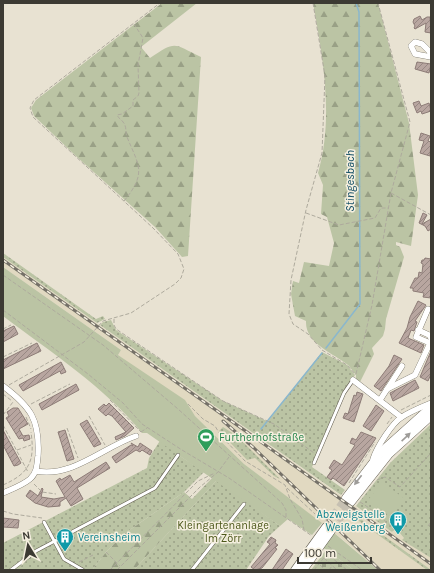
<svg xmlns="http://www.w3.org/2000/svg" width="434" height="573" font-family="Karla,sans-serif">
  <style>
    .built { fill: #e1d9c1 }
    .grass { fill: url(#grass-dots) }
    .forest { fill: url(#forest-firs) }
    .cemetery { fill: url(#cemetery-stones) }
    .park { fill: #bbc4a4 }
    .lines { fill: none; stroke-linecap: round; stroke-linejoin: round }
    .stream { stroke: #8ab7cd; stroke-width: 1.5 }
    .building { fill: url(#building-hatch); stroke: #8d7c77 }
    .secondary-tunnel { stroke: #c6c0b2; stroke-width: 8; stroke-dasharray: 8 4; stroke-linecap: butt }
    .service-casing { stroke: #615c4e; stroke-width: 4 }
    .minor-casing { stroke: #615c4e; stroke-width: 6 }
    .secondary-casing { stroke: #615c4e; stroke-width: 9 }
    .path { stroke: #aeaa9d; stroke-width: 1; stroke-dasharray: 4 2; stroke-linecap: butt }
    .service { stroke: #fff; stroke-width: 3 }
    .minor { stroke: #fff; stroke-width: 5.5 }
    .secondary { stroke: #fff; stroke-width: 8 }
    .rail-casing { stroke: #757168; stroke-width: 3 }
    .rail { stroke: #f5efdf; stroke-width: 1.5; stroke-dasharray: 4.5; stroke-linecap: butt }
    .oneway { fill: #9e9c99 }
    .labels { text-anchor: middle; stroke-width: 3; stroke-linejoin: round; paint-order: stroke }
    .leisure-label { font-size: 11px; fill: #27864d; stroke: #f5efdf; text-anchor: start }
    .culture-label { font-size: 11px; fill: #0d838f; stroke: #f5efdf; text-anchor: end }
    .park-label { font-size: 11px; fill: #4c581a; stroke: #f5efdf }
    .water-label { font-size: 12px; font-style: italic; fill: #134e65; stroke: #f5efdf }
  </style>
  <defs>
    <pattern id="grass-dots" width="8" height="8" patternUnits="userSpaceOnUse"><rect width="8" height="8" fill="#bbc4a4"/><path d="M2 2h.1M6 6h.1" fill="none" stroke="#99a086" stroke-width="1.8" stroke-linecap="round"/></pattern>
    <pattern id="forest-firs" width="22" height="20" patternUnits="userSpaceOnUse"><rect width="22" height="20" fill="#bbc4a4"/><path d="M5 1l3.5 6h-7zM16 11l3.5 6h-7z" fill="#99a086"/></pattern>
    <pattern id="cemetery-stones" width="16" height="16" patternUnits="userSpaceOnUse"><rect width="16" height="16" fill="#bbc4a4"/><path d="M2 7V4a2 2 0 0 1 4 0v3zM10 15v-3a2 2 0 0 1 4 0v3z" fill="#99a086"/></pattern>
    <pattern id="building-hatch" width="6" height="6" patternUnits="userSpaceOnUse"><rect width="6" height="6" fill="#b8a6a0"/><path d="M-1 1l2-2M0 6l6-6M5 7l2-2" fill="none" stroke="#978883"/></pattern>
  </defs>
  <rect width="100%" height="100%" fill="#e8e2d2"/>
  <path class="built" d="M3,257L392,532L394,530L399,532L404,538L403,540L431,558V570H378L341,538L244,464L195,416L186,405L118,355L121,350L3,267Z"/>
  <g class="grass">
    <path d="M3,253L96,319L103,316L105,319L97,323L3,257Z"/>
    <path d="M111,320L116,330L223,401L269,422V420L322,352L347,365L355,375L346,389L312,467L345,490L341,495L100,325L103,322Z"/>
    <path d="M431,424V558L402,540L404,538L399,532L394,530L392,532L356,506L390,463Z"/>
    <path d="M194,425L177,454L204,472L184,492L124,534L106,552L92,570H3V543L147,468L149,458L166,431Z"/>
    <path d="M223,427L237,436L280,479L274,476L255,458L247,460L219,431Z"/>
    <path d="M217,480L280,526L269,536L246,570H134Z"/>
    <path d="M354,514L431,570H427L352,516Z"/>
  </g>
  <g class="forest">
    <path d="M162,3H197L141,47L150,58C177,40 173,44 201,57L188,256L182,257L155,227L77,157L34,116L31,108L36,100Z"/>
    <path d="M313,3H378L409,123L418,195L411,246L396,242V245L400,247L404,257L386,319L385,329L383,336L372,348L374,354L359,384L356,381V375C353,372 351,368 348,365C334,353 305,344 306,321L295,316L291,294L293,281L299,283L304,262L329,266L334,243L327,217L321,214L323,185L318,173C334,117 323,59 313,3Z"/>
    <path d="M213,477L217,480L134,570H92L106,552L124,534L184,492L192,499Z"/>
  </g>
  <path class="cemetery" d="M326,550L354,570H311Z"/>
  <g class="park">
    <path d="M3,267L121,350L118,355L185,400L195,416L244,464L322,523L312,535L288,519L280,526L147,433H142C107,389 48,350 3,316Z"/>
    <path d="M382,482L405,499L391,517L368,500Z"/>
    <path d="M333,532L378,570H354L322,547Z"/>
  </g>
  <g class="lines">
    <g class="stream">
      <path d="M326,348L360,304L359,12L356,3"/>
      <path d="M261,429L322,353"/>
    </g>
  </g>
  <g class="building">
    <path d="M420,16L422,20L427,17H430L431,33L425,32L426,23L415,29L414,28L415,26L413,22L414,19Z"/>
    <path d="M417,62L431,64L429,73L415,69Z"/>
    <path d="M419,101L421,106L429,103L431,111L422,114L421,111L417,113L413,103Z"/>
    <path d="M421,133L430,136L428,141L431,142L430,156L420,153L424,141L419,140Z"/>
    <path d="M423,213L427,215L422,224L431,219V229L428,231L425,226L419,223Z"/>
    <path d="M425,258L431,259V298L423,297L424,293L413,291V288H410L415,278H418L419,272L422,273L423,264L421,263L422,260H424Z"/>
    <path d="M418,301L426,305L415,321L417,322L414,331L411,330L408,338L424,345L421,353L399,343L407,328L410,317Z"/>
    <path d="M14,326L18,334L3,342V331Z"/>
    <path d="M37,343L41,351L3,369V360Z"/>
    <path d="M431,351V374L428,381L420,377Z"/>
    <path d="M394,355L402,359L381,391L374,386L389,366Z"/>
    <path d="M61,362L66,372L61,374L60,371L23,391L19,385Z"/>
    <path d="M415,380L419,388L393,401L390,393Z"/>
    <path d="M76,384L79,390L42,410L39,404Z"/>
    <path d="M357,392L363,394L354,422L343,418L345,413L348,414L354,395L356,396Z"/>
    <path d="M109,403L134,428L125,436L116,440L115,437L126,432L112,416L108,414L106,416L98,409L104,404L106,406Z"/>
    <path d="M376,405L384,411L371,431L363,426Z"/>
    <path d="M13,408H18L28,424L19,429L23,436L29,435L30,439L24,441L23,438L19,439L6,418L9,416L7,412Z"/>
    <path d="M87,420L101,444L94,447L80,424Z"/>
    <path d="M3,430L21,463L18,465L14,466L3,445Z"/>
    <path d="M65,430L74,459L67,461L58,432Z"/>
    <path d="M361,432L376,438L344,486L333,478L331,480L327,477L332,470L329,468L332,463L334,460L342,465L355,445L350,443L352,438L356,440Z"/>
    <path d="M131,443L138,447L140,443L152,451L150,455L142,450L140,452L136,450L116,463L112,457L131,445L133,446Z"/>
    <path d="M106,462L110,468L77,488L83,499L71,506L66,498L60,502V506L48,507L35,503L26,496L30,490L38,496L42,488L43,489L41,497L54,499L65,497L56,481L60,478L61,480L70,475L74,482Z"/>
    <path d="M3,518L19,520L18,528L3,527Z"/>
    <path d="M271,537L276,540L275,543L278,545L275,548L277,549L262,568L255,570L251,567L270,544L267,542Z"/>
    <path d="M286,549L293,554L282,570H272Z"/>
  </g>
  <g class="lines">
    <g class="secondary-tunnel">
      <path d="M326,527L346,498"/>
      <path d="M331,531L351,502"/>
    </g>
    <g class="service-casing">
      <g id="service">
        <path d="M314,463L344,393L353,380"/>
        <path d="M44,522L64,559L83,570"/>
        <path d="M11,570L36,551L155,488L178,455"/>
        <path d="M192,570L244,504"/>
      </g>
    </g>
    <g class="minor-casing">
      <g id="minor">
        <path d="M431,53L422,44L415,42L411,46L415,54L431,57"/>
        <path d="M428,309L416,337L430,343"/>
        <path d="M418,330L429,335L431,338"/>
        <path d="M353,380L401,417"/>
        <path d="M3,386C31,407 40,420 38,456C37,464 37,473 30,479C23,485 12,489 3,493"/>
        <path d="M387,389L415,375L431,341"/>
        <path d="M380,400L402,366"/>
        <path d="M373,459C377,447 392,423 402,417C411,411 422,407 431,403"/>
        <path d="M36,471C73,478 103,447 136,436"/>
      </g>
    </g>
    <g class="secondary-casing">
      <g id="secondary">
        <path d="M346,498L382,451L431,407"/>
        <path d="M351,502L389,454L431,416"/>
        <path d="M295,570L326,527"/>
        <path d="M303,570L331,531"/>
      </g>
    </g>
    <g class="path">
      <path d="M313,3L325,76L322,153L306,210L291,280L289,314L293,324L308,334L322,350L347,365L356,375"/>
      <path d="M391,193L431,215"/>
      <path d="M124,201C147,173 139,166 127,137C125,132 127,126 123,122C121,119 119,119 117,115L122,114L133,106V100L138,96L139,93L138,65L143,38L134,24"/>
      <path d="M306,213L339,225L375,218L381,208H388"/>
      <path d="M3,275L103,345L178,409L282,503L286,510V517"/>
      <path d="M3,310L88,374L123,403L142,424L182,450L229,478L312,536"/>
      <path d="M114,319V325L116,329L223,401L274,424L314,453"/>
      <path d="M3,329L11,325"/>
      <path d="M3,357L32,343"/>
      <path d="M356,374L372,305L391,193L410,122L378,3"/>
      <path d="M9,385L84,342L103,321L131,313L175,284L181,278L184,269L178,254L153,228L33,117L30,108L34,100L160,3"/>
      <path d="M3,394L12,401"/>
      <path d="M110,400L141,432"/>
      <path d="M31,404L70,384"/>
      <path d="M188,404L203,419L215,426L221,436L245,461L285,485L290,499L302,519L304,530"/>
      <path d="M401,410L431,395"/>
      <path d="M3,415L13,402"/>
      <path d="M89,416L105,445"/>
      <path d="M26,417L31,429"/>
      <path d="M387,424L392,417"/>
      <path d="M3,425L28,472"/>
      <path d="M67,428L78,458"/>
      <path d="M141,432L147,428"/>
      <path d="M17,450L31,445"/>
      <path d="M377,480L385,477L400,487L431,453"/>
      <path d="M349,483L375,442"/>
      <path d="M34,484L42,492L56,494"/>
      <path d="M3,485C30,473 35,461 31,432"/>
      <path d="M287,488L315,514"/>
      <path d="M360,502C366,505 390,524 393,529"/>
      <path d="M3,511L13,514L42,518"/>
      <path d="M428,526L431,522"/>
      <path d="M328,546L362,570"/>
      <path d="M106,552L120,566"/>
      <path d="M324,558L337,570"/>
      <path d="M79,562L93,555"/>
      <path d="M320,565L325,570"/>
      <path d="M110,570L198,481L215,473"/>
      <path d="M117,570L200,487L218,472L229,457"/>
      <path d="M314,570L327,554L347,570"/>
      <path d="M329,570L332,566"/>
    </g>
    <use href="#service" class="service"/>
    <use href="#minor" class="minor"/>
    <use href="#secondary" class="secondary"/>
    <g class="rail-casing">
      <g id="rail">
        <path d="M3,260L254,437L431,564"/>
        <path d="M223,421L254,448L380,570"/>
      </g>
    </g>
    <use href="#rail" class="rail"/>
  </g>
  <defs><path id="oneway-solid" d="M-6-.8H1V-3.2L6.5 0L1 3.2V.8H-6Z"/></defs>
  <g class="oneway">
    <use href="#oneway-solid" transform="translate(406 437) rotate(-43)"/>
    <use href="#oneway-solid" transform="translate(358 480) rotate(127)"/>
  </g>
  <defs>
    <g id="stadium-pin" transform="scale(0.9)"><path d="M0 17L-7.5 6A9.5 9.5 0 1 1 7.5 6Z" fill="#2e9e5b" stroke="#f5efdf"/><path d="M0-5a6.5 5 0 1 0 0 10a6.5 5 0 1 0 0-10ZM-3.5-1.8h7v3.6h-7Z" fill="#fff"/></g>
    <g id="building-pin" transform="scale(0.9)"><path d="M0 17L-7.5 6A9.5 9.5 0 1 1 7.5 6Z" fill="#0f9aa8" stroke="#f5efdf"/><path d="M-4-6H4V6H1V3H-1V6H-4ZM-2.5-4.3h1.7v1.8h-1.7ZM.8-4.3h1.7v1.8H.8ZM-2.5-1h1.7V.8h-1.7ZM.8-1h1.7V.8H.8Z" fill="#fff"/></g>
  </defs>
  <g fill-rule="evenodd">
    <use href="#stadium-pin" x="206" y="437"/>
    <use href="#building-pin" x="398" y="520"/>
    <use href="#building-pin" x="65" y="537"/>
  </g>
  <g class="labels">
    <g class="leisure-label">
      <text x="219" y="441">Furtherhofstraße</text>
    </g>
    <g class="culture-label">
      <text x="385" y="518">Abzweigstelle<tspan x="385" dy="13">Weißenberg</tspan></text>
      <text x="78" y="541" text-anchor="start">Vereinsheim</text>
    </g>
    <g class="park-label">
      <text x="223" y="529">Kleingartenanlage<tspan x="223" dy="13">Im Zörr</tspan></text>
    </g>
    <g class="water-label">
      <text transform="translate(350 181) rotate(-90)" y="4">Stingesbach</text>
    </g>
  </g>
  <rect width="434" height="573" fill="none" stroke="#3c3a33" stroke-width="8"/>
  <g transform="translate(28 545) rotate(350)" stroke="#f5efdf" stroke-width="3" paint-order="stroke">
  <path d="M0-3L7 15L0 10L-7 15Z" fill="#3c3a33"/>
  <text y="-6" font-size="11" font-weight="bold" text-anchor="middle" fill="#3c3a33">N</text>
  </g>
  <path d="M298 557v6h73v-6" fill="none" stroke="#3c3a33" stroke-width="2"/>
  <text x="304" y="557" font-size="12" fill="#3c3a33" stroke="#f5efdf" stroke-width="3" paint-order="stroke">100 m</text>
</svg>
